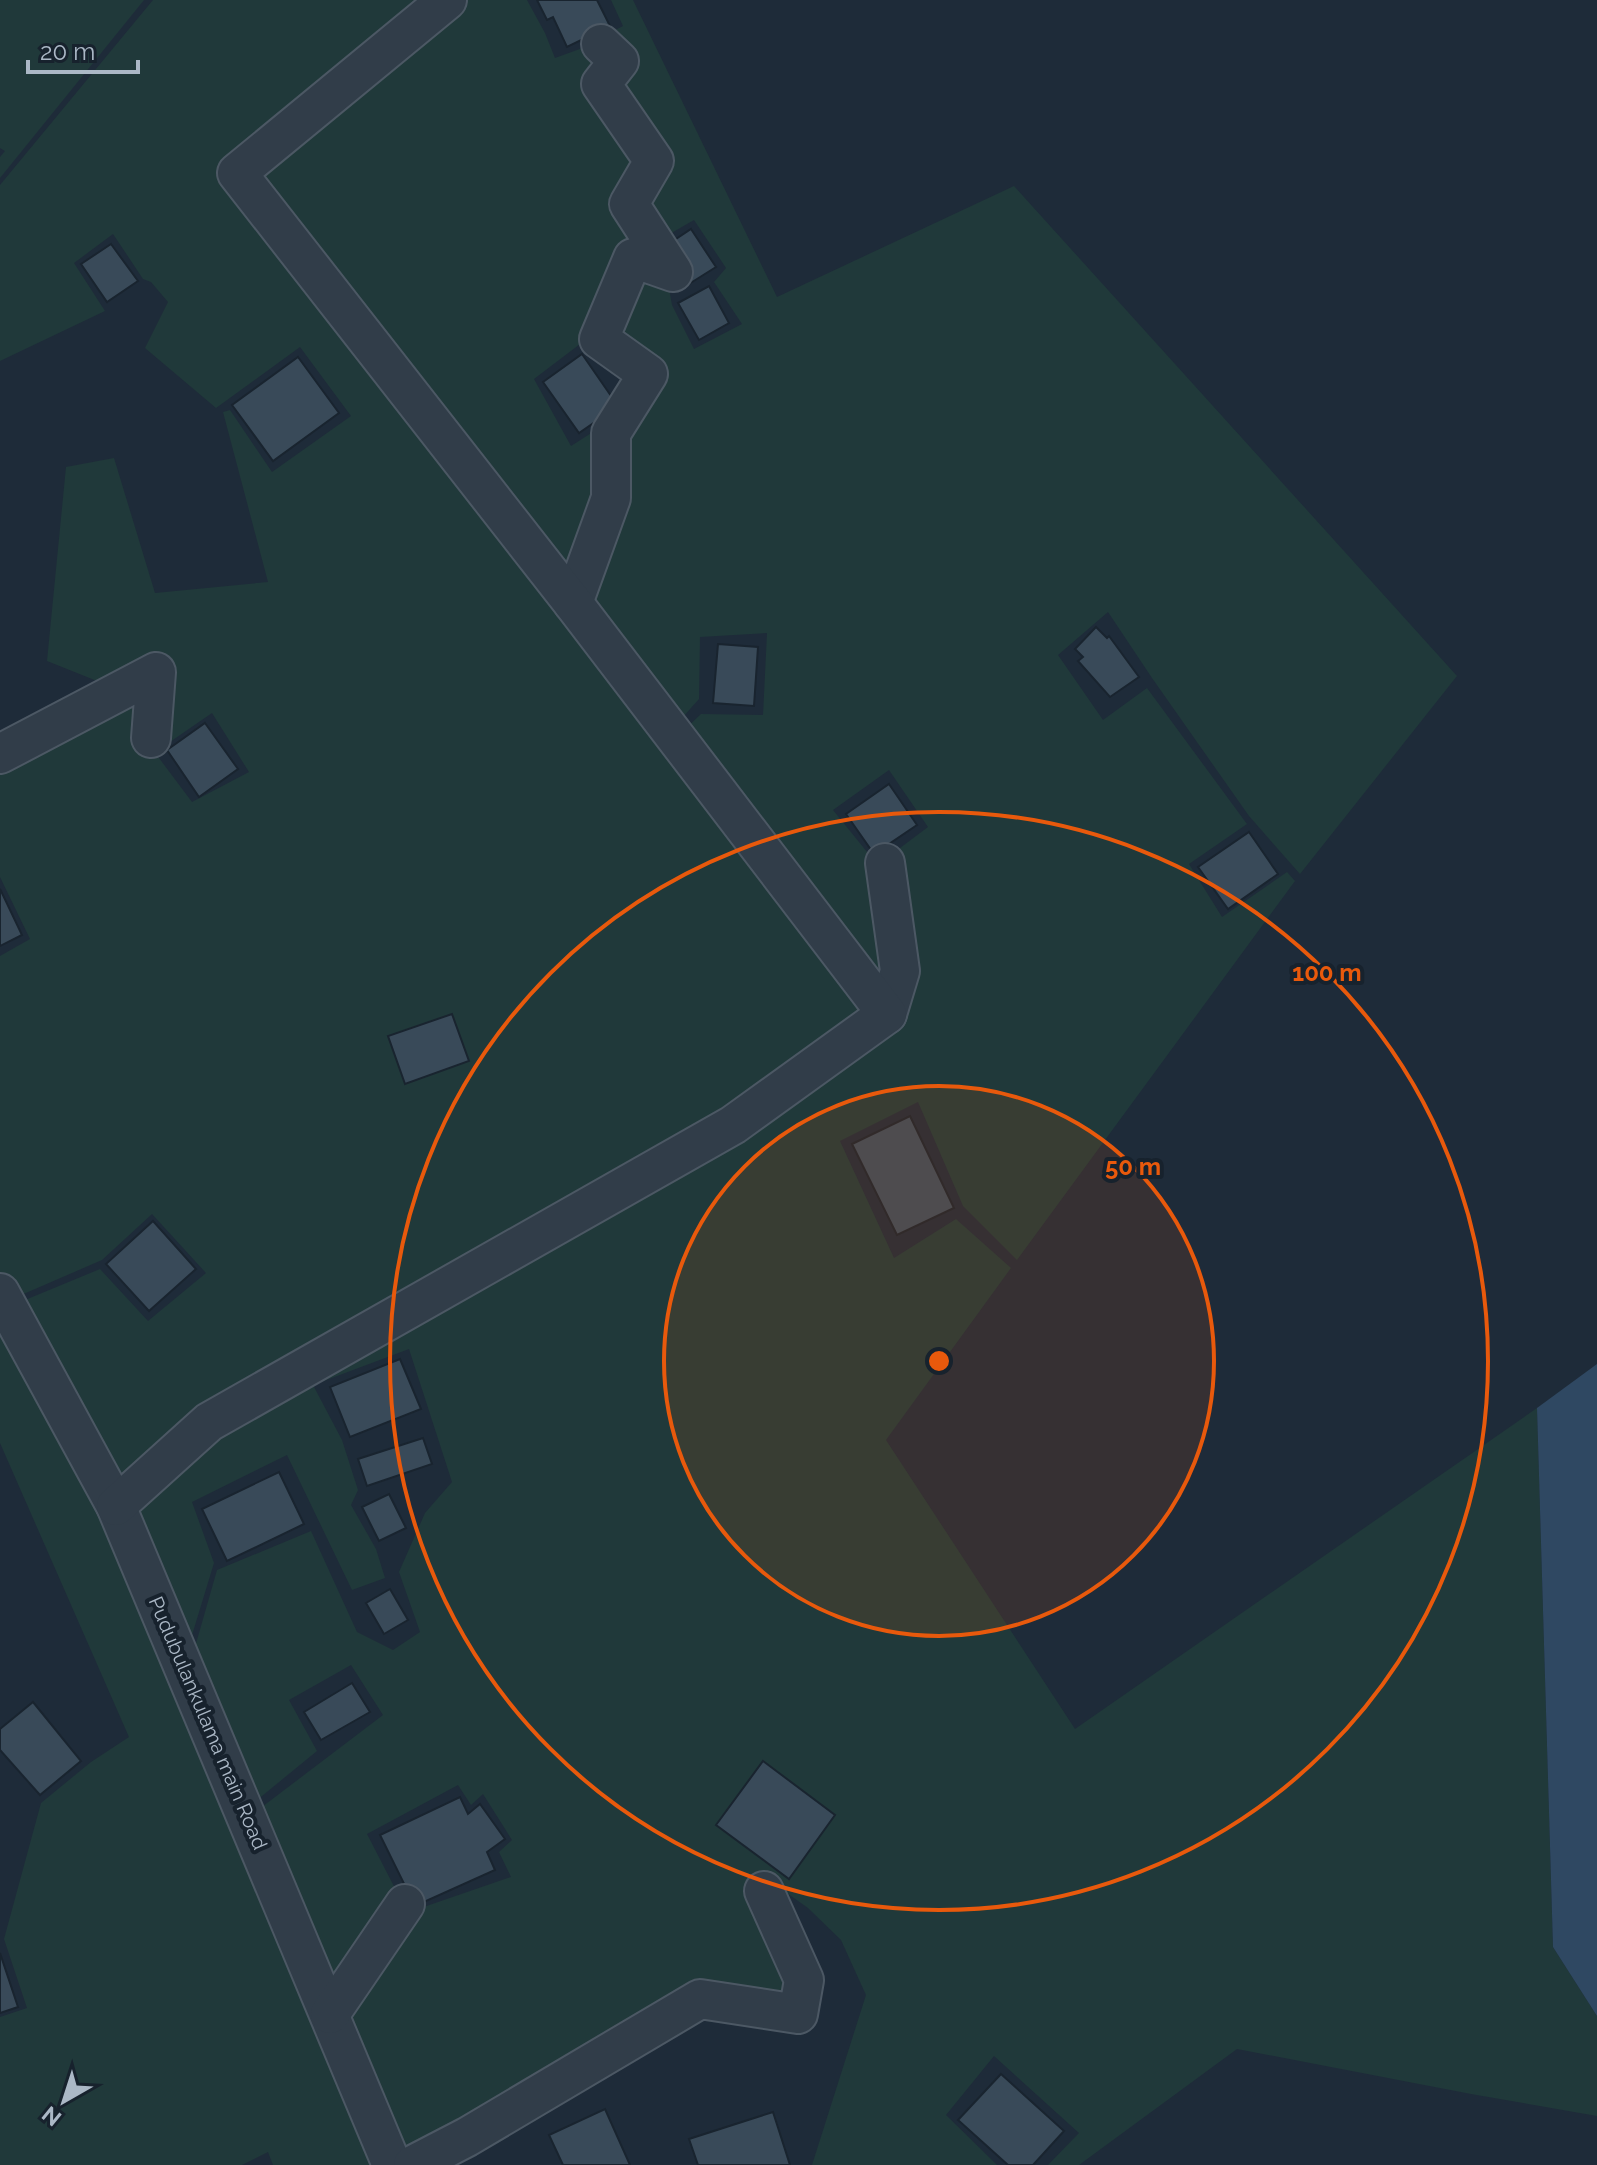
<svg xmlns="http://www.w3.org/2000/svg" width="1597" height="2165" font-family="Raleway,sans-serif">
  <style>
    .green { fill: #20393a }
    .water { fill: #2f4862 }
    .building { fill: #394a59; stroke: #19242f; stroke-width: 2 }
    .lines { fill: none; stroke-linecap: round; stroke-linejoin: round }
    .minor-casing { stroke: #4c5864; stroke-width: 42 }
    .minor { stroke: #313d49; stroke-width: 38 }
    .ring { fill: none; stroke: #e8590c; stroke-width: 4 }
    .labels { text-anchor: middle; stroke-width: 8; stroke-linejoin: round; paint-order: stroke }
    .street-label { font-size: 20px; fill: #abb8c6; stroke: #17222d }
    .centre { fill: #e8590c; stroke: #17222d; stroke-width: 4 }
    .ring-label { font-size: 24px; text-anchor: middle; font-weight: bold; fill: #e8590c; stroke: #17222d; stroke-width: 8; stroke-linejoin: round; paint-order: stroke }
  </style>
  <rect width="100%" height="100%" fill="#1e2b39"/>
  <g class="green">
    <path d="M0,0H144L0,178V157L5,151L0,148Z"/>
    <path d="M153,0H444L229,173L881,1012L117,1502L13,1305L100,1269L148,1321L206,1273L152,1214L102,1260L12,1299L0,1275V956L30,939L0,877V764L147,689V742L192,802L249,772L212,713L167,744L163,664L112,687L47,661L66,467L114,458L155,593L268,582L223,412L230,410L272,472L351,416L300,347L216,408L145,348L168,302L151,282L143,279L113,234L74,263L105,311L0,361V185Z"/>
    <path d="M459,0H527L545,33L555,58L588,46L645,163L624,206L660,258L588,338L534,379L571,446L607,423L572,593L245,174Z"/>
    <path d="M611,0H633L777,297L1014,186L1457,676L1300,874L1249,816L1152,678L1108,612L1058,655L1103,720L1147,688L1247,824L1189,864L1222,917L1287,872L1295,881L1017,1260L963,1206L918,1102L840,1141L894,1258L956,1219L1011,1268L886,1440L1075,1729L1537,1408L1553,1947L1597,2016V2116L1471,2094L1237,2049L1079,2165H1048L1079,2133L994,2056L946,2115L997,2165H812L866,1995L841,1940L808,1908L770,1881L792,2005L699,1990L401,2165L337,2014L412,1911L511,1877L499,1852L512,1840L483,1794L471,1805L458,1785L367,1834L400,1898L332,2001L254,1813L383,1715L351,1665L289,1700L317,1751L251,1805L193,1654L217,1570L311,1531L357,1632L393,1650L420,1632L399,1572L425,1513L452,1482L409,1349L313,1385L342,1440L358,1490L351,1505L376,1549L385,1578L352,1590L287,1455L192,1502L214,1563L189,1645L125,1507L212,1428L891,1021L888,857L928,827L889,770L833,810L876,863L883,1002L679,735L701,714L763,715L767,633L700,637L699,699L674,727L581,603L621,436L658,376L608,336L637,266L668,283L672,305L694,349L742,324L714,282L726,268L694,220L661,239L638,204L660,161L608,86L605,35L623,26Z"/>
    <path d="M0,1308L83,1453L380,2165H273L268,2152L242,2165H0V2017L27,2008L4,1939L41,1803L91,1762L129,1737L0,1443Z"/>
  </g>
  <path class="water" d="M1597,1364V2016L1553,1947L1537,1408Z"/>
  <g class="building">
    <path d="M537,0H597L610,26L567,47L553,17L547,20Z"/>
    <path d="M691,229L716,267L689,284L664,247Z"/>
    <path d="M111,244L138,281L107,302L81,264Z"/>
    <path d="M709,286L729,323L699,340L678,303Z"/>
    <path d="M582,354L618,406L579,433L543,382Z"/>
    <path d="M298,357L339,413L273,461L232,405Z"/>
    <path d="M1096,627L1107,638L1109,636L1139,677L1110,697L1078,661L1083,657L1075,649Z"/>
    <path d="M718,644L758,647L754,706L713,703Z"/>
    <path d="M205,723L238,769L199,797L167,750Z"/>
    <path d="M889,784L917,825L874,854L846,814Z"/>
    <path d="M1249,832L1278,874L1228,909L1198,867Z"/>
    <path d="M0,889L22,935L0,946Z"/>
    <path d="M452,1014L469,1061L405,1084L388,1036Z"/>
    <path d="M910,1116L954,1208L897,1235L852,1144Z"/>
    <path d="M153,1221L196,1269L149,1311L106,1264Z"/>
    <path d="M400,1359L421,1409L350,1437L330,1387Z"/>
    <path d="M423,1438L432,1464L367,1486L358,1459Z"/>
    <path d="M279,1472L304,1524L227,1561L202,1509Z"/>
    <path d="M389,1494L406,1528L379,1541L362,1507Z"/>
    <path d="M390,1589L408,1620L384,1634L366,1603Z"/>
    <path d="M352,1683L370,1712L321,1740L304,1712Z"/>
    <path d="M33,1702L81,1761L40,1795L0,1750V1729Z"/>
    <path d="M763,1761L835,1815L789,1879L716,1825Z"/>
    <path d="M460,1797L468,1814L480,1804L505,1839L487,1852L495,1870L415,1906L380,1835Z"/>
    <path d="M0,1953L18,2007L0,2013Z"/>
    <path d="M1001,2074L1064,2131L1033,2165H1008L958,2120Z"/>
    <path d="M605,2109L630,2165H563L549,2135Z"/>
    <path d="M773,2112L790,2165H698L689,2139Z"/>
  </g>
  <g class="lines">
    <g class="minor-casing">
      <g id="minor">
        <path d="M573,603L611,498V433L648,374L599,339L633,258L673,272L629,204L654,161L601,84L619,61L601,44"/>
        <path d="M0,754L156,672L151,738"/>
        <path d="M885,863L900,971L887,1014"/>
        <path d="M0,1293L116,1506L392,2165"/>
        <path d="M116,1506L209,1422L733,1125L887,1014L573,603L237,173L447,0"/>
        <path d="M330,2014L405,1904"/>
        <path d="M413,2165L467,2137L700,1999L798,2014L804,1980L764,1891"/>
      </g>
    </g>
    <use href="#minor" class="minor"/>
  </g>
  <circle cx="939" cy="1361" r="275" fill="#e8590c" fill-opacity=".12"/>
  <g class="ring">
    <circle cx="939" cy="1361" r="275"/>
    <circle cx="939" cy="1361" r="549"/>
  </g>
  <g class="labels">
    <g class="street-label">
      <text transform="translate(208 1723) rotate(67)" y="7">Pudubulankulama main Road</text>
    </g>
  </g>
  <circle cx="939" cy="1361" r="12" class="centre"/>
  <g class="ring-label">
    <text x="1327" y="981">100 m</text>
    <text x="1133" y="1175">50 m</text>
  </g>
  <g transform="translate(64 2101) rotate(219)" stroke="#17222d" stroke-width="6" paint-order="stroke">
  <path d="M0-6L14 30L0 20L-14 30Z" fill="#abb8c6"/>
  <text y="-12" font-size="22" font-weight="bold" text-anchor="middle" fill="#abb8c6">N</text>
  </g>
  <path d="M28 60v12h110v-12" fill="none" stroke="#abb8c6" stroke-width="4"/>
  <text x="40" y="60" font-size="24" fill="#abb8c6" stroke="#17222d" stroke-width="6" paint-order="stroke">20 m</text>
</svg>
